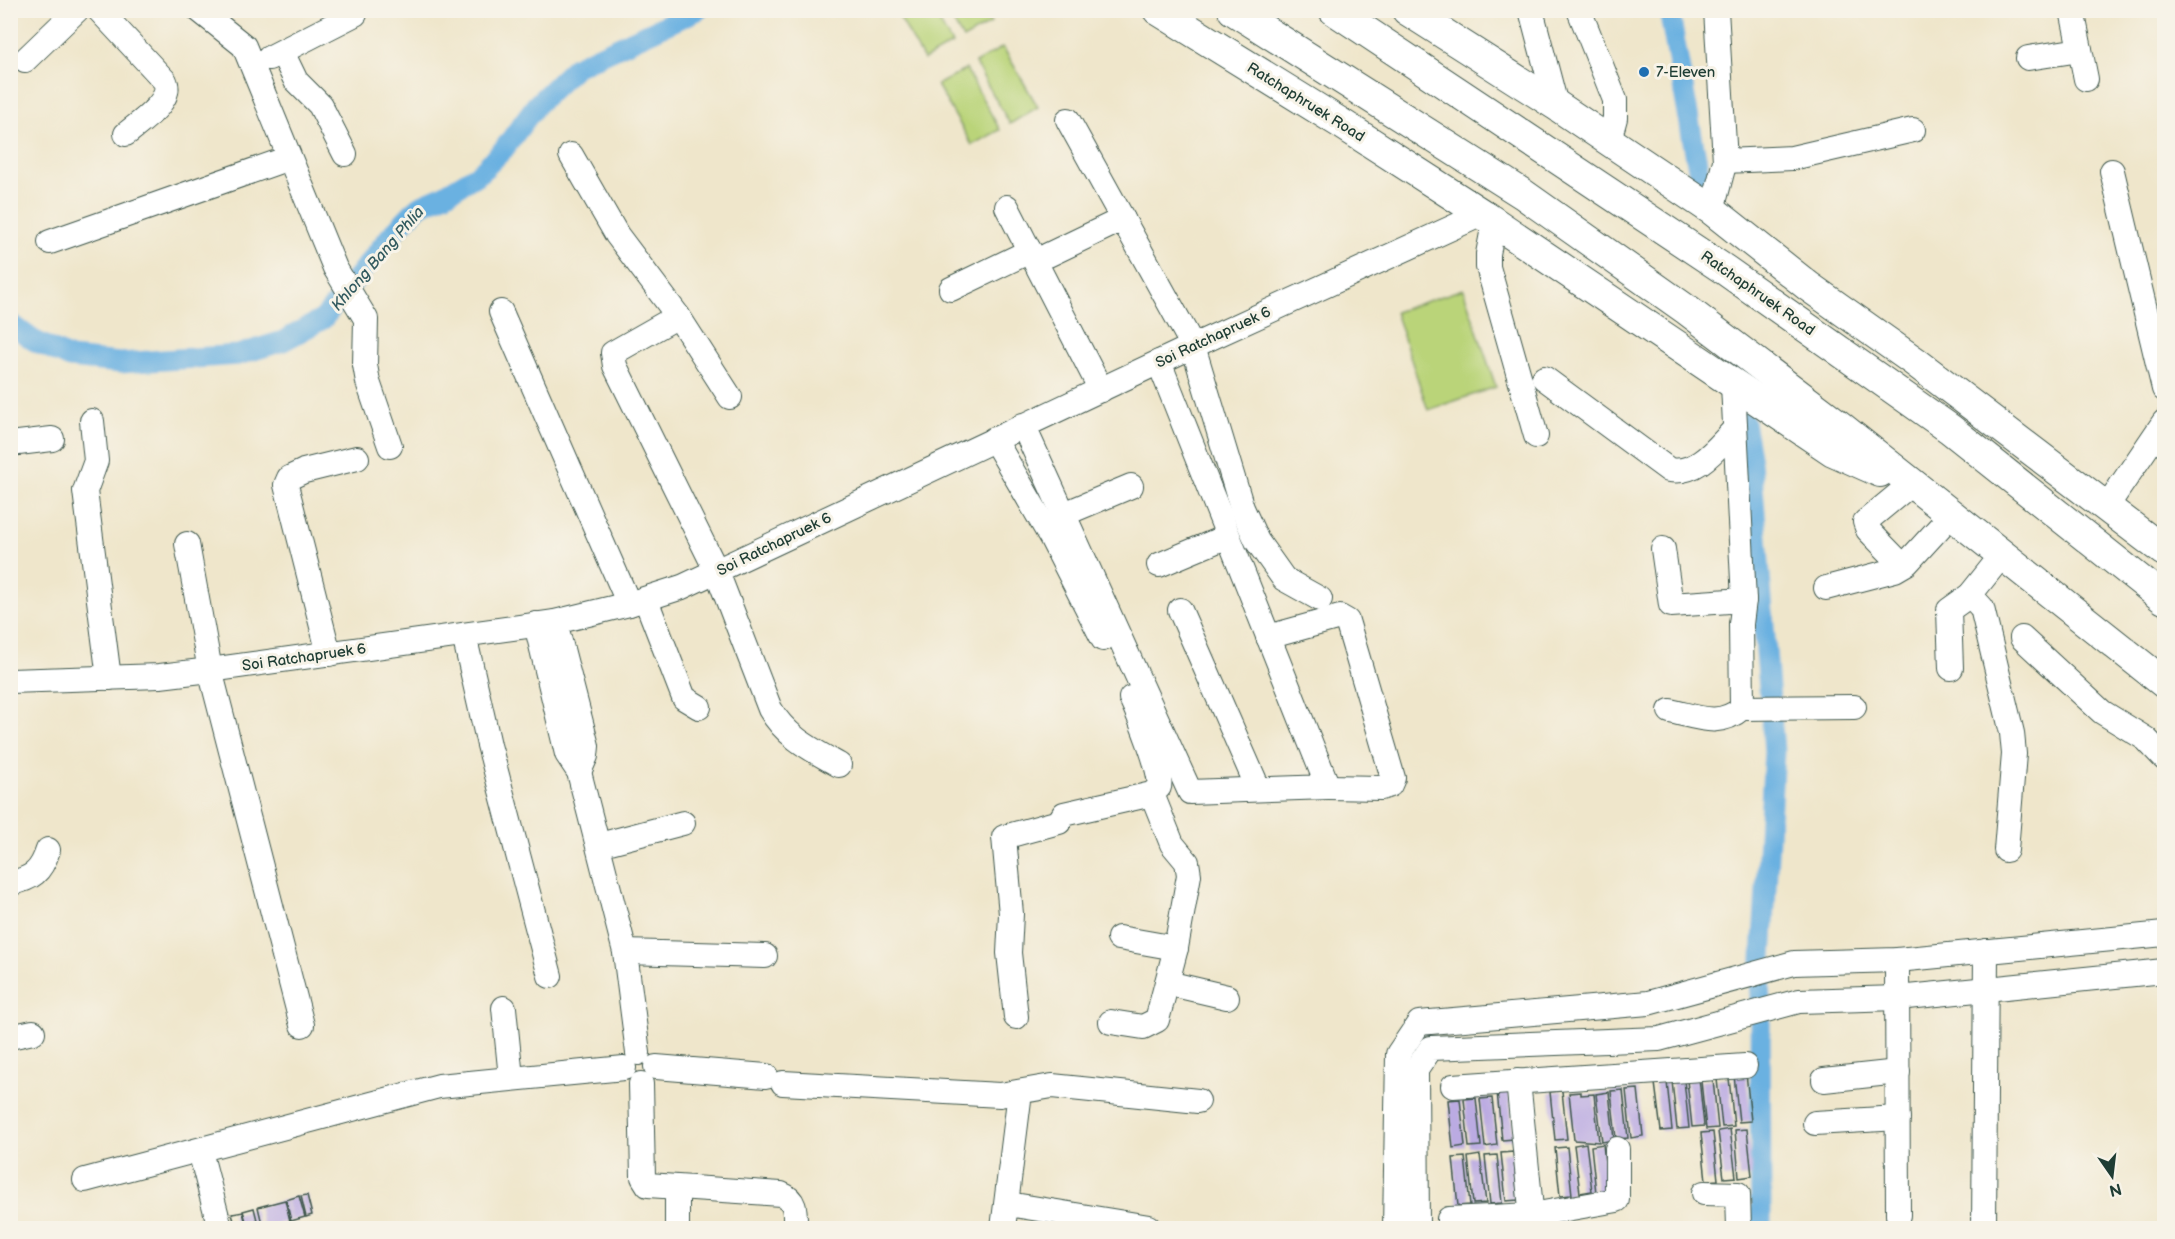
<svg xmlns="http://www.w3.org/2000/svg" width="2175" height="1239" font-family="'Balsamiq Sans',sans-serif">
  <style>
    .green { fill: #bad479; stroke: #6c8856; stroke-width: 1.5 }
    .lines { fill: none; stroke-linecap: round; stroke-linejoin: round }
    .canal { stroke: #6ab1e1; stroke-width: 21 }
    .building { fill: #bbabe2 }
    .minor-casing { stroke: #3e564b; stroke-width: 26 }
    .major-casing { stroke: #3e564b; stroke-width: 32 }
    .minor { stroke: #fff; stroke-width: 24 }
    .major { stroke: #fff; stroke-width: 30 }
    .poi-dot { fill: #1f6fb2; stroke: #f7f3e8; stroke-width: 2 }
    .labels { text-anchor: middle; stroke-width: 6; stroke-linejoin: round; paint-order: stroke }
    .poi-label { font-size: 15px; fill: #1f3d34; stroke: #f7f3e8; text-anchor: start }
    .street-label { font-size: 15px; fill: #1f3d34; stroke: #f7f3e8 }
    .water-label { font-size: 16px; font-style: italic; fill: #325a5f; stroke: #f7f3e8 }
  </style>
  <rect width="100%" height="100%" fill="#f7f3e8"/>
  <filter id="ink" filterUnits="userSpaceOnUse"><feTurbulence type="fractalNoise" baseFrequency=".0167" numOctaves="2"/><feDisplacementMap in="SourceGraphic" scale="12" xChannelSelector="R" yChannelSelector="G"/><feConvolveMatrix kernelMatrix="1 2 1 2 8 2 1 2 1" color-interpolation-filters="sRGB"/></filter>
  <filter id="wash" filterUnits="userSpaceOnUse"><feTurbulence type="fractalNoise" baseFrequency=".008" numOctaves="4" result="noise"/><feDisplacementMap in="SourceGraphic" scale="24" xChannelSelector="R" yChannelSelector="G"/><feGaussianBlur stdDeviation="1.35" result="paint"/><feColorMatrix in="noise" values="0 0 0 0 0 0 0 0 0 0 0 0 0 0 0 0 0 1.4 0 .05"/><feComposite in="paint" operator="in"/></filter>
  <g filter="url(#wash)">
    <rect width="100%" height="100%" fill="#efe6cb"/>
    <g class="green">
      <path d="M896,11H933L952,44L924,60Z"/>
      <path d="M947,11H984L991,23L963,39Z"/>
      <path d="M1003,47L1038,107L1010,124L975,63Z"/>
      <path d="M966,69L1000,130L972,145L937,85Z"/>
      <path d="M1463,289L1496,387L1428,410L1395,312Z"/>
    </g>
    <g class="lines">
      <g class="canal">
        <path d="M1669,10L1701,185"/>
        <path d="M10,323L33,340L70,358L120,363L238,355L283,341L323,319L391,235L419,206L444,195L480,173L504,149L536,105L575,67L698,10"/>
        <path d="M1744,422L1751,462L1774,751L1760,992L1761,1228"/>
      </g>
    </g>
    <g id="blocks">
      <g class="building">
        <path d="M1746,1073L1751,1121L1739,1122L1734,1075Z"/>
        <path d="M1699,1078L1704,1126L1692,1127L1687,1080Z"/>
        <path d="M1729,1078L1734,1126L1722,1127L1717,1079Z"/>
        <path d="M1684,1080L1689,1128L1677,1129L1672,1081Z"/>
        <path d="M1713,1080L1718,1128L1706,1129L1701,1081Z"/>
        <path d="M1667,1082L1672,1130L1661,1131L1655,1083Z"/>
        <path d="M1638,1089L1643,1136L1631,1138L1626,1090Z"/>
        <path d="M1623,1090L1628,1138L1616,1139L1611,1091Z"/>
        <path d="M1509,1091L1514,1139L1502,1140L1497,1092Z"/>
        <path d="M1562,1091L1567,1139L1555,1140L1550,1092Z"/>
        <path d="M1581,1092V1095L1594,1094L1599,1142L1574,1140L1569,1093Z"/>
        <path d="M1609,1092L1614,1140L1602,1142L1596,1094Z"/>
        <path d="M1476,1098L1481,1146L1469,1147L1464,1099Z"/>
        <path d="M1492,1098L1497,1145L1485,1147L1480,1099Z"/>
        <path d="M1460,1099L1465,1146L1453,1148L1448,1100Z"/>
        <path d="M1730,1129L1736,1177L1724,1178L1718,1131Z"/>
        <path d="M1747,1129L1752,1176L1739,1178L1735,1130Z"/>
        <path d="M1713,1132L1718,1180L1706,1181L1701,1133Z"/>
        <path d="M1586,1143L1592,1191L1580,1193L1574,1145Z"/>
        <path d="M1603,1144L1608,1192L1596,1193L1591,1146Z"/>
        <path d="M1567,1147L1572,1195L1560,1196L1555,1148Z"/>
        <path d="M1513,1152L1518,1200L1506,1201L1501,1153Z"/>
        <path d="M1480,1155L1486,1203L1473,1204L1468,1157Z"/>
        <path d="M1497,1155L1502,1203L1490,1204L1485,1156Z"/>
        <path d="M1465,1157L1470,1205L1458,1206L1453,1158Z"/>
        <path d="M307,1195L312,1215L306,1217L301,1196Z"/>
        <path d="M299,1196L305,1217L291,1221L286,1200Z"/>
        <path d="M285,1200L290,1221L263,1228L258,1207Z"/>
        <path d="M254,1208L259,1228H248L243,1211Z"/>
        <path d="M243,1212L247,1228H236L232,1214Z"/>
      </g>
    </g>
  </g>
  <g filter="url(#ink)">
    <use href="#blocks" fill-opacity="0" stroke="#3e564b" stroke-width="1.5"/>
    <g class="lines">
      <g class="minor-casing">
        <g id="minor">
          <path d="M99,10L165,81C174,101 140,122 126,134"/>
          <path d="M199,10L244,46L335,268L366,319L365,365L368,382L390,446"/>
          <path d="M1531,10L1556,105"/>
          <path d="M1579,10L1615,100V118L1609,140"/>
          <path d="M2072,10L2086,79"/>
          <path d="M282,52L296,81L320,105L345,154"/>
          <path d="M269,58L355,14"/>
          <path d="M2028,58L2080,50"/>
          <path d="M25,60L77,10"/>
          <path d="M1068,120L1193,346L1242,508L1257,541L1284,579L1320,599"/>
          <path d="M571,155L617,235L678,316"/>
          <path d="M1725,161L1792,158L1913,130"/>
          <path d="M2112,171L2164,389"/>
          <path d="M1007,207L1101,390"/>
          <path d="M1712,210L1725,161L1716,10"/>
          <path d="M1494,223L1488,254V267L1536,436"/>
          <path d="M50,242L289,158"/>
          <path d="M1048,255L1123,219"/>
          <path d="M951,289L1030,251"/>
          <path d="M501,312L629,604"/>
          <path d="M1544,378L1669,470C1698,475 1717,447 1735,429"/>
          <path d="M730,397L678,316L613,353L615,366L717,572L770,709C786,737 811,749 839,765"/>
          <path d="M92,421L96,461L85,491L109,678"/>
          <path d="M1023,425L1190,792L1328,787L1159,362"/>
          <path d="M994,439L1052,539L1103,639"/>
          <path d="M10,444L52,439"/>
          <path d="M2107,506L2164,422"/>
          <path d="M1064,514L1131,486"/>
          <path d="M187,544L210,670L302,1025"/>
          <path d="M1663,549L1671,605L1744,600"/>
          <path d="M1159,565L1228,536"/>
          <path d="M1902,565L1868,530L1865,522L1911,484"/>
          <path d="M1826,588L1895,570L1907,563L1951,515"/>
          <path d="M1970,595L1982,608L2012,733L2014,754L2006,850"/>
          <path d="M646,600L684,698L699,707"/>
          <path d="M1180,610L1258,788"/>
          <path d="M555,622L587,746L586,756L579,772"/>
          <path d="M536,624L567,754L579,772L625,952L638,1053"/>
          <path d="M464,635L489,745L550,976"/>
          <path d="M1268,637L1340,617L1347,621L1393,778L1390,785L1381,788L1328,787"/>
          <path d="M2022,638L2102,712L2146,739L2164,758"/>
          <path d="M329,654L286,485L289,478L304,471L357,458"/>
          <path d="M1951,668L1949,610L1970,595L2002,555"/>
          <path d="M10,681L160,676L210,670L555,622L629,604L682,587L1193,346L1482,214"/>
          <path d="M1742,708L1854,707"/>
          <path d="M1670,711C1698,717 1719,728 1742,708L1741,624L1744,600L1733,385"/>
          <path d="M599,845L683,823"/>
          <path d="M10,883C32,879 41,872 48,850"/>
          <path d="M1119,938L1176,948"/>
          <path d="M625,952L765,956"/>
          <path d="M1897,960L1898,1215"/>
          <path d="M1167,983L1227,997"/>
          <path d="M504,1008L511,1078"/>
          <path d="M1016,1017L1009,953L1011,914L1004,837L1059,822L1064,814L1152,794C1153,793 1158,788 1159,787C1164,776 1137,711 1131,698"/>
          <path d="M1111,1022L1143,1027L1157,1020L1176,948L1189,875L1187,862L1172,844L1152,794"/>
          <path d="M10,1037L33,1032"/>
          <path d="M656,1067L766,1076"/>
          <path d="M1824,1080L1898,1072"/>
          <path d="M1518,1081L1533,1228"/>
          <path d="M783,1083L1000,1095L1052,1086L1198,1101"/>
          <path d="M641,1084L643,1177L648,1185L781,1194C797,1200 795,1213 795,1228"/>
          <path d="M1453,1086L1745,1066"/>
          <path d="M1815,1123L1898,1118"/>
          <path d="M200,1151L220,1228"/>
          <path d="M85,1180L439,1086L624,1068"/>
          <path d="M1704,1193L1738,1194L1739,1228"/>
          <path d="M1008,1204L1149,1227"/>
          <path d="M1449,1219L1532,1215L1617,1200V1149"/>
          <path d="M677,1228V1189"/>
          <path d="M1003,1228L1020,1092"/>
          <path d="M1395,1228L1398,1054L1419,1023L1648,1003L1794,963L1897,960L2164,934"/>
          <path d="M1417,1228L1416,1070L1431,1048L1659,1039L1799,1001L1898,998L2164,971"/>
          <path d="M1984,1228L1986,951"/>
        </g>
      </g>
      <g class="major-casing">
        <g id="major">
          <path d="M1158,10L1339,122L1482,214L1833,451L1880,472"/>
          <path d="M1233,10L1523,194L1687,310L1836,423L2164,683"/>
          <path d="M1334,10L1725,270L1950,429L2164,599"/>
          <path d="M1407,10L1556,105L1712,210L1808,286L1914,361L2164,551"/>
        </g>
      </g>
      <use href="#minor" class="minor"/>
      <use href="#major" class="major"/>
    </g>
  </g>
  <circle class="poi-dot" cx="1644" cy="72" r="6"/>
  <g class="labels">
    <g class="poi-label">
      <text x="1656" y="77">7-Eleven</text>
    </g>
    <g class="street-label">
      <text transform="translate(1306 102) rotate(32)" y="5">Ratchaphruek Road</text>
      <text transform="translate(1758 293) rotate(35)" y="5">Ratchaphruek Road</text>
      <text transform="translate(1213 337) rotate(-25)" y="5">Soi Ratchapruek 6</text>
      <text transform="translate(774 544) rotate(-26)" y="5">Soi Ratchapruek 6</text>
      <text transform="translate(304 657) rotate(-8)" y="5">Soi Ratchapruek 6</text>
    </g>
    <g class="water-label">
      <text transform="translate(377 258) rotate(-49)" y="6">Khlong Bang Phlia</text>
    </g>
  </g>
  <rect width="2175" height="1239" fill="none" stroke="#f7f3e8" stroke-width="36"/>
  <g transform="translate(2112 1176) rotate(166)" stroke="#f7f3e8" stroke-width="4.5" paint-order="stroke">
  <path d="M0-4.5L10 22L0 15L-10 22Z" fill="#1f3d34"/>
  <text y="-9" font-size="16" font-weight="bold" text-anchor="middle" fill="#1f3d34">N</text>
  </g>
</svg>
